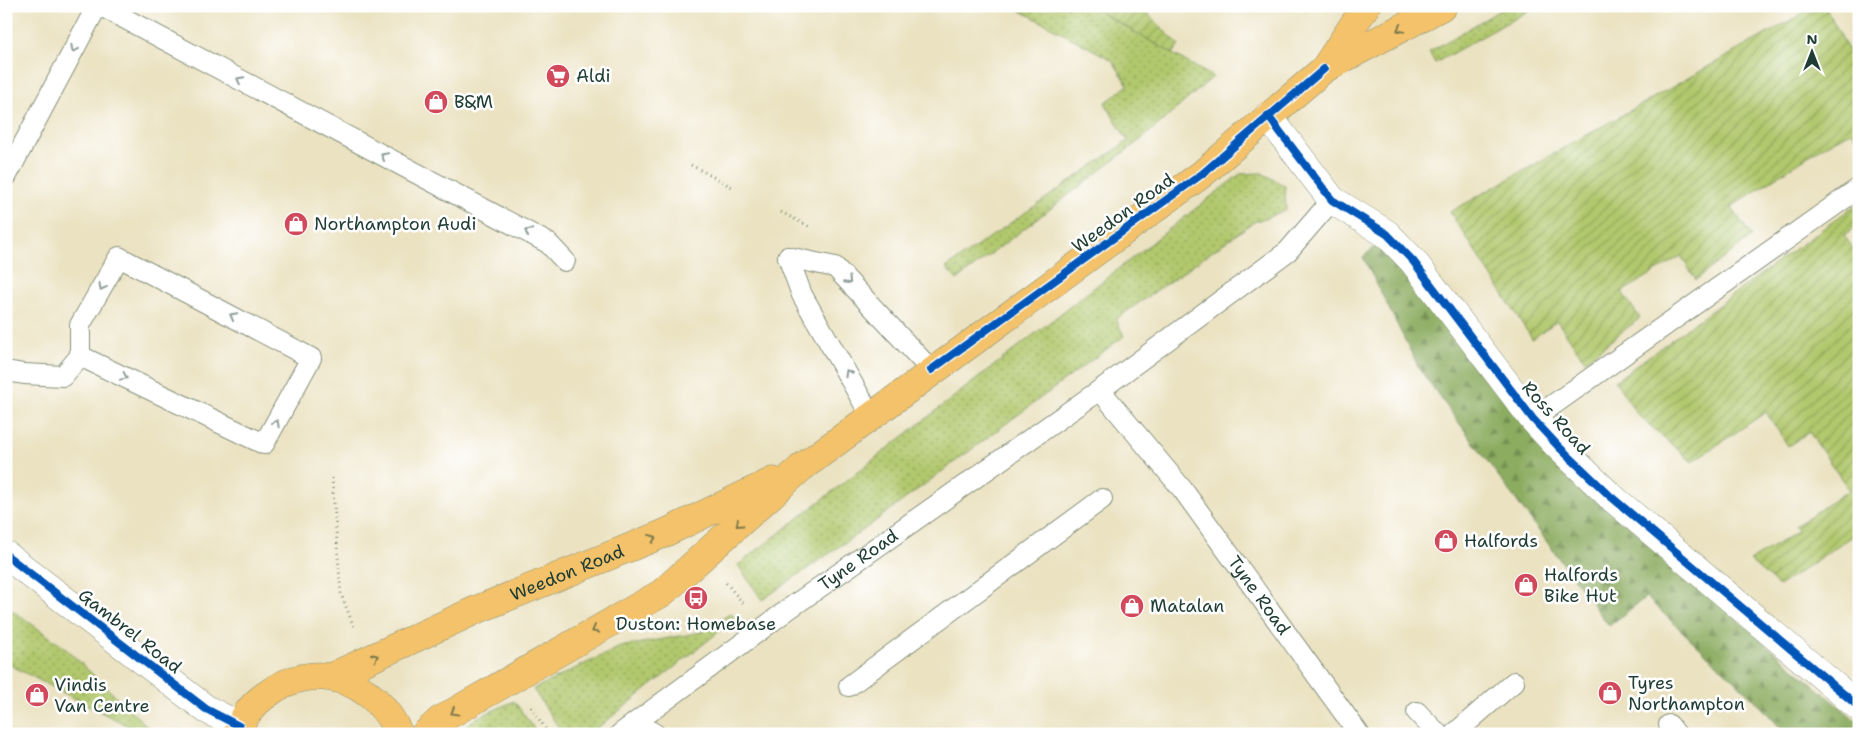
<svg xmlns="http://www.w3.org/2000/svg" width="1865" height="740" font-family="'Shantell Sans',sans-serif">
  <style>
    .grass { fill: url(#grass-dots); stroke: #688250 }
    .forest { fill: url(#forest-firs); stroke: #56744a }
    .garden { fill: url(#garden-furrows); stroke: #688250 }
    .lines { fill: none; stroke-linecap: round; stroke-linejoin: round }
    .lane-casing { stroke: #85907a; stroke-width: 22 }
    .street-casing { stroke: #85907a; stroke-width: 29 }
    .primary-casing { stroke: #85907a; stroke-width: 29 }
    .path { stroke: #85907a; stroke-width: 3; stroke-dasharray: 1 4; stroke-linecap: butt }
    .lane { stroke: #fff; stroke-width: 20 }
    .street { stroke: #fff; stroke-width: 28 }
    .primary { stroke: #f3c26a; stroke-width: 28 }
    .cycleway-casing { stroke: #fff; stroke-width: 11 }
    .cycleway { stroke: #0057b8; stroke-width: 8 }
    .oneway { stroke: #7e794c }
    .oneway2 { stroke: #8f9e9a }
    .labels { text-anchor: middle; stroke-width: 5; stroke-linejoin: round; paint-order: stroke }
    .poi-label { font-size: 18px; fill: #1f3d34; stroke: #fff; text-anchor: start }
    .street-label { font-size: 18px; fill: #1f3d34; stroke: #fff }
  </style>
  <defs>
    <pattern id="grass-dots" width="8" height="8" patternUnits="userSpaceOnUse" patternTransform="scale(1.25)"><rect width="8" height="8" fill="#b1c86d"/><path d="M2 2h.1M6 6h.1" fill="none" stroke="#8fa45a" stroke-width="1.8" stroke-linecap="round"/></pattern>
    <pattern id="forest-firs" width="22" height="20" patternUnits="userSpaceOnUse" patternTransform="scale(1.25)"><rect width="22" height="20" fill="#8cac60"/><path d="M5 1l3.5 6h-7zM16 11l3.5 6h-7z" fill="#728d50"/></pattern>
    <pattern id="garden-furrows" width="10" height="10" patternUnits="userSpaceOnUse" patternTransform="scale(1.25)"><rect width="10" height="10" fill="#b1c86d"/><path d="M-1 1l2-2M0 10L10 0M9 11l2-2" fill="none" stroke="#8fa45a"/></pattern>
  </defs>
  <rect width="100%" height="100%" fill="#fff"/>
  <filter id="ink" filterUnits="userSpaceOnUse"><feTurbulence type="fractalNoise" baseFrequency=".02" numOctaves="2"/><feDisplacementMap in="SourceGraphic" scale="10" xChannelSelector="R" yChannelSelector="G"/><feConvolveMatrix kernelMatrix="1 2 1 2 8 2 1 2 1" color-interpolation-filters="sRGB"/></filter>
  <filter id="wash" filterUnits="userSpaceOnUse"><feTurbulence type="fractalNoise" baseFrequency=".0096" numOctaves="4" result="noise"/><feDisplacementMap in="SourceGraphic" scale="20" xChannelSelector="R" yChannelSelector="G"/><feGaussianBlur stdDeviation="1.12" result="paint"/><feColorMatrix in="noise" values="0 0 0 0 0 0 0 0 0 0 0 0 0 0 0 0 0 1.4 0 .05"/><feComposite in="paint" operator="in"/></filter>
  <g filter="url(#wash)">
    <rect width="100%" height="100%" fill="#ebe2c1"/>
    <g class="grass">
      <path d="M1012,6H1090L1213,77L1143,138L957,280L946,268L1128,141L1105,103L1128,85L1112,60Z"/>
      <path d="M1507,6H1537L1435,63L1429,52Z"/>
      <path d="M1262,173L1285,186L1286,210L1254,222L1116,319L1124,336L866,528L762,600L738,565L1240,174Z"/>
      <path d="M6,606L64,647L155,734H134L130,727L6,663Z"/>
      <path d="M731,613L735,619L590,734H563L533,689L620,647L702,632Z"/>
      <path d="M514,701L538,734H457L476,718Z"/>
    </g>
    <path class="forest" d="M1377,245L1410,280L1498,393L1729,613L1859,723V734H1786L1754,699L1646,597L1609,626L1420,370L1363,257Z"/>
    <g class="garden">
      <path d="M1090,6H1148L1144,10L1179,45L1173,54Z"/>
      <path d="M1816,6H1825L1859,70V142L1852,131L1819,149L1731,207L1752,236L1696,280L1681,256L1622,292L1640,318L1585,361L1557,321L1532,339L1450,212Z"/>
      <path d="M1858,203L1859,224L1844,235L1859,257V531L1779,586L1750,561L1798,531L1795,526L1849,490L1809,432L1788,446L1766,412L1692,462L1638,415L1615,381Z"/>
    </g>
  </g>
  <g filter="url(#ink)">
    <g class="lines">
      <g class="lane-casing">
        <g id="lane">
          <path d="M101,6L548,243L565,261"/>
          <path d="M6,177L97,6"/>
          <path d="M788,257L835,267L931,370"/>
          <path d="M788,257L802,295L871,416"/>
          <path d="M6,371L24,374L63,376L80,356V325L119,257L311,358L264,444L80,356"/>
          <path id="s1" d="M1100,390L1183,490L1359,734"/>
          <path d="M1533,419L1859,188"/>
          <path d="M849,686L1102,499"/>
          <path d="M1417,712L1438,734"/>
          <path d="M636,722L655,734"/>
          <path d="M1669,725L1676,734"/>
          <path id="s2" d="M620,734L790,608L1100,390L1288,251L1332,200"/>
          <path d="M1454,734L1514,682"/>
        </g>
      </g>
      <g class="street-casing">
        <g id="street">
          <path d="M1268,116L1332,200L1387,234L1413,261L1533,419L1558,446L1609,495L1859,707"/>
          <path d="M6,555L206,709L239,726"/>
        </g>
      </g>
      <g class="primary-casing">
        <g id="primary">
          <path d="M1326,66L1366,6"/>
          <path id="s3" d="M331,677L476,610L663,534L773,481"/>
          <path d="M237,734C242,718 253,704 266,695C315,657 375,680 399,734"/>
          <path d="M425,734L440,720L662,593L801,468L1202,174L1324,69L1443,6"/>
        </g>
      </g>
      <g class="path">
        <path d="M691,165L734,188"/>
        <path d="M781,212L812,228"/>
        <path d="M332,478L341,594L354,627"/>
        <path d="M726,583L743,603"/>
        <path d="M531,707L549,734"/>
      </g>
      <use href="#lane" class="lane"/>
      <use href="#street" class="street"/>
      <use href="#primary" class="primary"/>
      <g class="cycleway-casing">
        <g id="cycleway">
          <path d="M1268,116L1332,200L1387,234L1413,261L1533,419L1558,446L1609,495L1859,707"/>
          <path d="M931,370L1202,174L1324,69"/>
          <path d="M6,555L206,709L239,726"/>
        </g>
      </g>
      <use href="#cycleway" class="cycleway"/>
    </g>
    <defs><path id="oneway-chevron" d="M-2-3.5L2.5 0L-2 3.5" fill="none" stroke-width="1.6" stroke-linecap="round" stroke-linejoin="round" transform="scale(1.25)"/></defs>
    <g class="oneway">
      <use href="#oneway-chevron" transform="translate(1400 29) rotate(152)"/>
      <use href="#oneway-chevron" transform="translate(739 524) rotate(138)"/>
      <use href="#oneway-chevron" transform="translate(653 538) rotate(-22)"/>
      <use href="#oneway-chevron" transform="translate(595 630) rotate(151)"/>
      <use href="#oneway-chevron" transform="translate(375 657) rotate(-25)"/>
      <use href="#oneway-chevron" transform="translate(454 712) rotate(149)"/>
    </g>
    <g class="oneway2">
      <use href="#oneway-chevron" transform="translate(74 49) rotate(118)"/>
      <use href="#oneway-chevron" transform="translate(240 80) rotate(-152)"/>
      <use href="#oneway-chevron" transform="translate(384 156) rotate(-152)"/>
      <use href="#oneway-chevron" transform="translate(528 232) rotate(-152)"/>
      <use href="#oneway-chevron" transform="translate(848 281) rotate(47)"/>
      <use href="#oneway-chevron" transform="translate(102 287) rotate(119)"/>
      <use href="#oneway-chevron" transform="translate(233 316) rotate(-152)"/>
      <use href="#oneway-chevron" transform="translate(848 373) rotate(-120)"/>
      <use href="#oneway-chevron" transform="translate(124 377) rotate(26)"/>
      <use href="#oneway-chevron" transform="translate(276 423) rotate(-62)"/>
    </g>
  </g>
  <defs>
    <g id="supermarket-disc" transform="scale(1.25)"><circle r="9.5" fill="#d1495b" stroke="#fff"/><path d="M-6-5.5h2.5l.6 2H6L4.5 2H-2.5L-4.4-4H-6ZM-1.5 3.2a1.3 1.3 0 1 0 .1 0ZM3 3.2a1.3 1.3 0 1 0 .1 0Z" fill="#fff"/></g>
    <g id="shop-disc" transform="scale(1.25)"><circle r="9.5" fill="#d1495b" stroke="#fff"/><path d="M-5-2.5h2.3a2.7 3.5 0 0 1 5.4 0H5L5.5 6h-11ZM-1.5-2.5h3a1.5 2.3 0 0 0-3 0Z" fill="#fff"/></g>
    <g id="bus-disc" transform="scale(1.25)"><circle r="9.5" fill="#d1495b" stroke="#fff"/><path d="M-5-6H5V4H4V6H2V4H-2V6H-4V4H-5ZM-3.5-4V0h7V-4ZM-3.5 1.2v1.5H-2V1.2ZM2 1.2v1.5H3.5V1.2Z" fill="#fff"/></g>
  </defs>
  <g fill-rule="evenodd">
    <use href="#supermarket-disc" x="558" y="76"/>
    <use href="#shop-disc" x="436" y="102"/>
    <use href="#shop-disc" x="296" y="224"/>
    <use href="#shop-disc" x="1446" y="541"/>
    <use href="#shop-disc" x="1526" y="585"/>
    <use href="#bus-disc" x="696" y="598"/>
    <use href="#shop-disc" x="1132" y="606"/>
    <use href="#shop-disc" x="1610" y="693"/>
    <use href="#shop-disc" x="37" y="695"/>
  </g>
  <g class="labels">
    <g class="poi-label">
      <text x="576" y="82">Aldi</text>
      <text x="454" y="108">B&amp;M</text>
      <text x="314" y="230">Northampton Audi</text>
      <text x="1464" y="547">Halfords</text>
      <text x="1544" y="581">Halfords<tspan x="1544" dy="21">Bike Hut</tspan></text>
      <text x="1150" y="612">Matalan</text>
      <text x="696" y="630" text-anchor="middle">Duston: Homebase</text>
      <text x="1628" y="689">Tyres<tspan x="1628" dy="21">Northampton</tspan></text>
      <text x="54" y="691">Vindis<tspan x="54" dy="21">Van Centre</tspan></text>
    </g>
    <g class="street-label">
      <text transform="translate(1123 213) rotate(-36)" y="6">Weedon Road</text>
      <text transform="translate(1556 418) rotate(48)" y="6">Ross Road</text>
      <text dy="6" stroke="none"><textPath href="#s2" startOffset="295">Tyne Road</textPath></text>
      <text dy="6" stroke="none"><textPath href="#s3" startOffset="258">Weedon Road</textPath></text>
      <text dy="6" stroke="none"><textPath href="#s1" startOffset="260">Tyne Road</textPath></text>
      <text transform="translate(130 631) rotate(38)" y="6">Gambrel Road</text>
    </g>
  </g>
  <rect width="1865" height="740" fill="none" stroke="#fff" stroke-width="25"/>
  <g transform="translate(1812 52)" stroke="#ffffff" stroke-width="4" paint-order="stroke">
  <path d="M0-4L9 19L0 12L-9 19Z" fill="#1f3d34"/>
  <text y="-8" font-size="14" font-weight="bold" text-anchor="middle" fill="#1f3d34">N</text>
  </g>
</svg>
